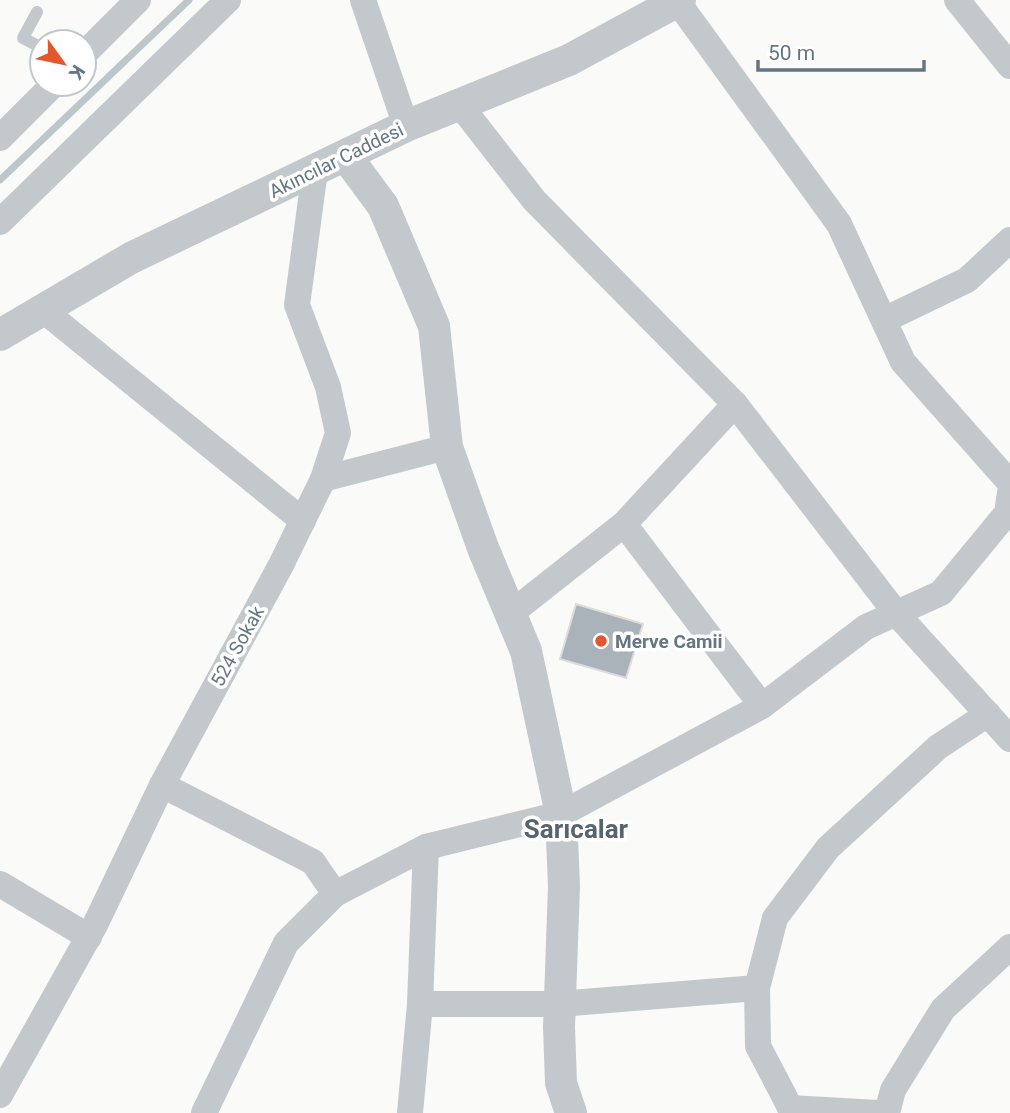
<svg xmlns="http://www.w3.org/2000/svg" width="1010" height="1113" font-family="Roboto,sans-serif">
  <style>
    .lines { fill: none; stroke-linecap: round; stroke-linejoin: round }
    .stream { stroke: #bbc7cb; stroke-width: 7 }
    .building { fill: #aab3b9; stroke: #dcdcda; stroke-width: 2 }
    .service { stroke: #c3c8cc; stroke-width: 12 }
    .minor { stroke: #c3c8cc; stroke-width: 26 }
    .tertiary { stroke: #c3c8cc; stroke-width: 32 }
    .poi-dot { fill: #e4572e; stroke: #fff; stroke-width: 2.5 }
    .labels { text-anchor: middle; stroke-width: 7; stroke-linejoin: round; paint-order: stroke }
    .street-label { font-size: 19px; fill: #657683; stroke: #fff }
    .poi-label { font-size: 19px; font-weight: bold; fill: #657683; stroke: #fff; text-anchor: start }
    .district-label { font-size: 26px; font-weight: bold; fill: #57646e; stroke: #fff }
  </style>
  <rect width="100%" height="100%" fill="#fafaf8"/>
  <g class="lines">
    <path class="stream" d="M0,180L189,0"/>
  </g>
  <path class="building" d="M576,604L643,624L626,678L560,659Z"/>
  <g class="lines">
    <path class="service" d="M37,12L23,38L42,48"/>
    <g class="minor">
      <path d="M363,0L406,126"/>
      <path d="M957,0L1010,66"/>
      <path d="M677,1L839,224L903,362L1010,483"/>
      <path d="M84,54L138,0"/>
      <path d="M460,105L534,200L735,404L896,613L1010,739"/>
      <path d="M0,138L54,84"/>
      <path d="M0,222L228,0"/>
      <path d="M43,310L303,521"/>
      <path d="M884,320L967,280L1010,240"/>
      <path d="M323,479L447,447"/>
      <path d="M624,524L762,706"/>
      <path d="M510,614L624,524L735,404"/>
      <path d="M162,785L313,862L335,894"/>
      <path d="M0,884L89,937"/>
      <path d="M420,1004H559L757,988"/>
      <path d="M0,1095L95,925L162,785L281,565L323,479L338,433L328,387L297,305L315,170"/>
      <path d="M790,1108L878,1113"/>
      <path d="M204,1113L286,943L335,894L426,847L561,814L762,706L866,627L941,593L1007,513L1010,493"/>
      <path d="M410,1113L420,1004L426,847"/>
      <path d="M793,1113L758,1046L757,988L775,918L828,848L938,747L988,714"/>
      <path d="M887,1113L893,1090L943,1009L1010,947"/>
    </g>
    <g class="tertiary">
      <path d="M346,156L383,206L434,326L447,447L483,548L526,651L561,814L564,886L559,1027L561,1083L571,1113"/>
      <path d="M0,335L131,258L406,126L569,60L680,0"/>
    </g>
  </g>
  <circle class="poi-dot" cx="601" cy="641" r="7"/>
  <g class="labels">
    <g class="street-label">
      <text transform="translate(336 160) rotate(-26)" y="7">Akıncılar Caddesi</text>
      <text transform="translate(237 646) rotate(-61)" y="7">524 Sokak</text>
    </g>
    <g class="poi-label">
      <text x="615" y="648">Merve Camii</text>
    </g>
    <g class="district-label">
      <text x="576" y="838">Sarıcalar</text>
    </g>
  </g>
  <g transform="translate(63 63) rotate(123)"><circle r="33" fill="#ffffff" stroke="#c1c8cd" stroke-width="2"/>
  <path d="M0-5L12 26L0 18L-12 26Z" fill="#e4572e"/>
  <text y="-10" font-size="19" font-weight="bold" text-anchor="middle" fill="#657683">K</text>
  </g>
  <path d="M758 60v10h166v-10" fill="none" stroke="#657683" stroke-width="3.5"/>
  <text x="768" y="60" font-size="21" fill="#657683" stroke="#ffffff" stroke-width="5" paint-order="stroke">50 m</text>
</svg>
